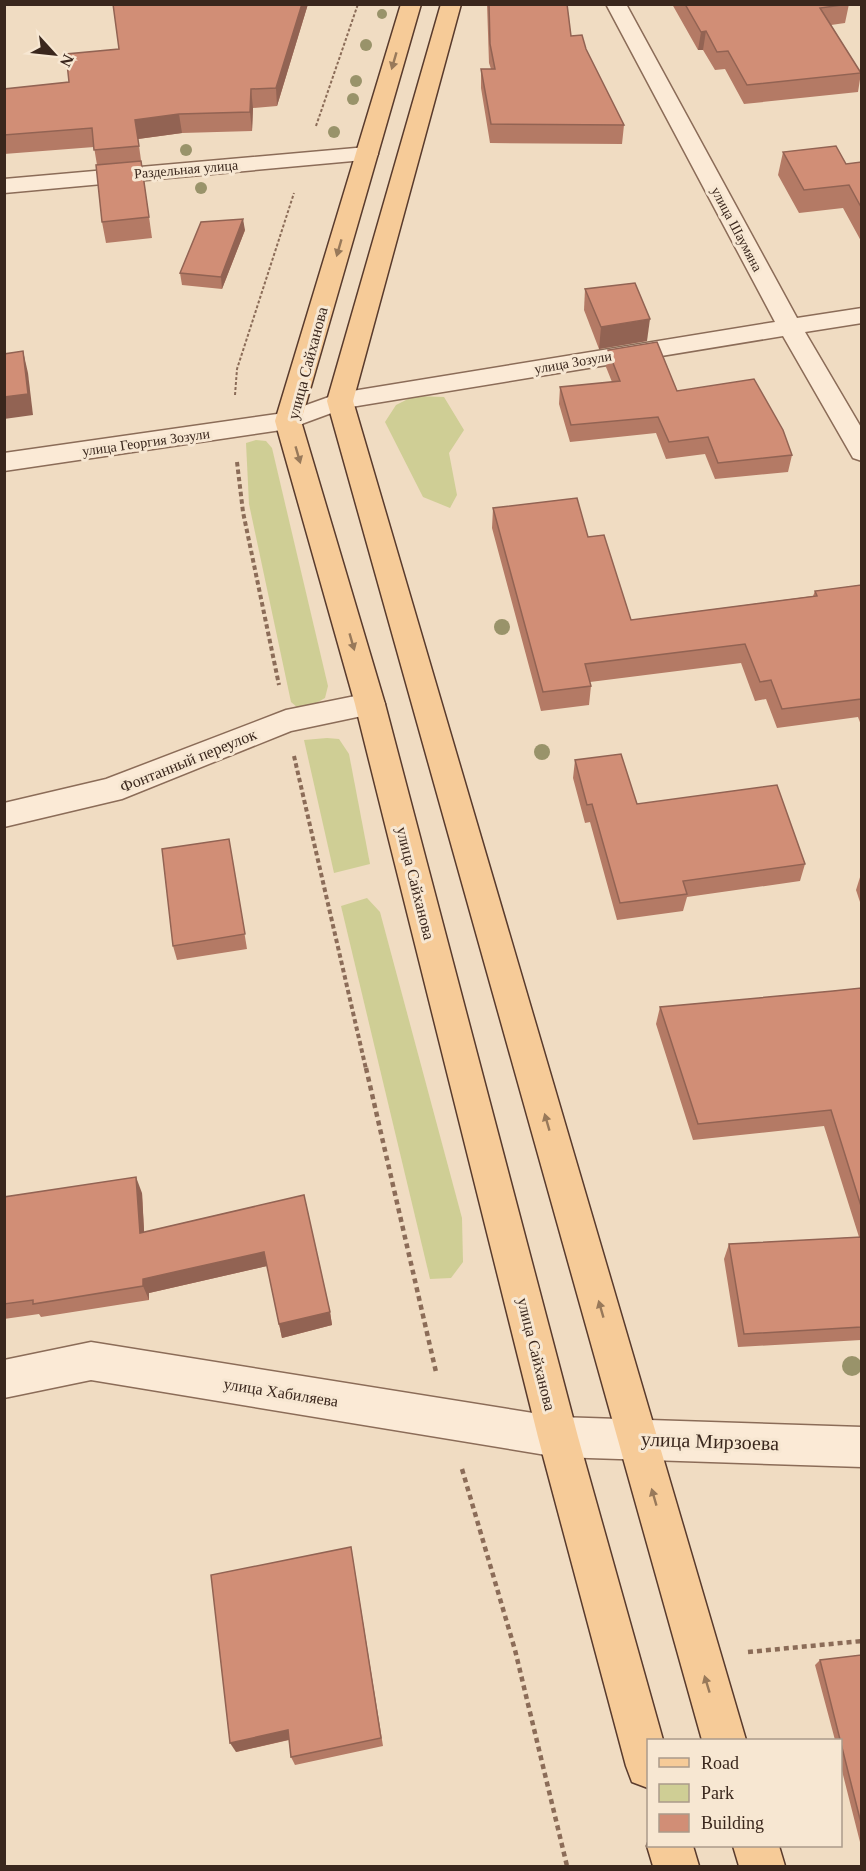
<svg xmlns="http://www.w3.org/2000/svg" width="866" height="1871" font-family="Georgia,serif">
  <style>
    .green { fill: #cfce95 }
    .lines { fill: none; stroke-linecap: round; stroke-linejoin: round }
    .minor-casing { stroke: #8b6c58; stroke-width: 3 }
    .major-casing { stroke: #593b2d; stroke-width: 3 }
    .path-far2 { stroke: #8b6c58; stroke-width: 2; stroke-dasharray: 3 2; stroke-linecap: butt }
    .path-far1 { stroke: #8b6c58; stroke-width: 4; stroke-dasharray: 4.5 3; stroke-linecap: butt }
    .path { stroke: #8b6c58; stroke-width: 4.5; stroke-dasharray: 5 4; stroke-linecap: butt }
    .minor { fill: #fbead6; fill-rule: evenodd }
    .major { fill: #f6cb98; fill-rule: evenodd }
    .tree { fill: #99936a }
    .wall { fill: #b47a65 }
    .shaded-wall { fill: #926353 }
    .building { fill: #d18e76; stroke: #926353; stroke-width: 1.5 }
    .oneway { fill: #98795a }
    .labels { text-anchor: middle; stroke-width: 6; stroke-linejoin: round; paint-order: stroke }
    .far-street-label { font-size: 14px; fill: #3a271d; stroke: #f7e7d2 }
    .street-label { font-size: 16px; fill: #3a271d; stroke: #f7e7d2 }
    .near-street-label { font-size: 20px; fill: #3a271d; stroke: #f7e7d2 }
  </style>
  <rect width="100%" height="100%" fill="#f0dcc2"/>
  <g class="green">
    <path d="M414,396L444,397L464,430L449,453L457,495L450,508L423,497L385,422L396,405Z"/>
    <path d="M256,440L266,441L272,448L328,686L325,698L311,706L298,708L291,702L249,504L246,443Z"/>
    <path d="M327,738L339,739L349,754L370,864L334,873L304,740Z"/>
    <path d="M367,898L380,912L462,1218L463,1262L451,1278L430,1279L341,906Z"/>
  </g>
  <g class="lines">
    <g class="minor-casing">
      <g id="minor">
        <path d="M606,4H626L797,318L862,308V323L805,332L862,429V461L853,458L783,336L345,408L288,429L4,471V453L284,413L340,393L775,322Z"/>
        <path d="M367,147L375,149L378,154L375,159L4,193V179Z"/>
        <path d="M370,693L381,696L385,704L381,712L291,731L122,799L4,827V803L106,779L286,710Z"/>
        <path d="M91,1342L558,1417L862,1427V1467L558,1457L91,1380L4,1398V1360Z"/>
      </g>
    </g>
    <g class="major-casing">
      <g id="major">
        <path d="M401,4H421L301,421L385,704L578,1437L663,1740H648V1788L632,1782L626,1766L538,1437L355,704L275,421Z"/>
        <path d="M441,4H461L353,401L746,1740H702L327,401Z"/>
        <path d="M648,1843V1846H693L699,1866H653L647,1846Z"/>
        <path d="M733,1846H779L785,1866H739Z"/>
      </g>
    </g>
    <g class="path-far2">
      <path d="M316,126L358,4"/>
      <path d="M235,395L237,369L294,193"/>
    </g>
    <g class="path-far1">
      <path d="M237,462L243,512L279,685"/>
      <path d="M294,756L366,1069"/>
    </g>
    <g class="path">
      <path d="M366,1068L436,1372"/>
      <path d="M462,1469L515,1650L567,1866"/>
      <path d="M748,1652L862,1641"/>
    </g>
    <use href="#minor" class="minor"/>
    <use href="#major" class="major"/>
  </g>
  <g class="tree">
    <circle cx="382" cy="14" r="5"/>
    <circle cx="366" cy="45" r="6"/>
    <circle cx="356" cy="81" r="6"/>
    <circle cx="353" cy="99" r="6"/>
    <circle cx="334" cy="132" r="6"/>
    <circle cx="186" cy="150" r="6"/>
    <circle cx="201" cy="188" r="6"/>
    <circle cx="502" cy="627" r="8"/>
    <circle cx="542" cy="752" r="8"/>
    <circle cx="852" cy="1366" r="10"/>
  </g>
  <g class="wall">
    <path d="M308,4L277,106L253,108L252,131L182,133L138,139L152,238L106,243L102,222L97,165L94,147L4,154V89L69,82L119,49Z"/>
    <path d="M487,4H567L571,36L586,49L624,125L622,144L490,143L481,88V69H491L489,63Z"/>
    <path d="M672,4H849L845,23L831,25L861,73L858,92L744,104L725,69L715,70L703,50H698Z"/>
    <path d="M783,152L846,164L861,162V241L843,208L799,213L778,175Z"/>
    <path d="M245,230L222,289L182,285L180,273Z"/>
    <path d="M585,289L647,341L599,349L584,310Z"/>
    <path d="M608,350L677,391L792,455L788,472L715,479L705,454L666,459L656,433L570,442L559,404L560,387L612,382L606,367Z"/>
    <path d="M493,508L588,537L631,620L813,596L815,591L861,585V725L858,717L777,728L766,699L755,701L741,663L590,682L591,686L589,705L541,711L492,528Z"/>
    <path d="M575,760L637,804L805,864L800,881L687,897L683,911L617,920L590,822L585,823L573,778Z"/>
    <path d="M229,839L247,949L177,960L173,946Z"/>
    <path d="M861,874V905L856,890Z"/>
    <path d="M861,988V1340L738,1347L724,1259L729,1244L859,1237L824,1126L693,1140L656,1024L660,1007L833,991Z"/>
    <path d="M142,1193L144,1232L304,1195L330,1312L332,1325L282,1338L267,1266L149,1293V1300L41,1317L39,1314L4,1319V1197Z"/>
    <path d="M351,1547L383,1746L295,1765L291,1757L289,1740L236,1752Z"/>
    <path d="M861,1655V1846L840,1763V1740H835L815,1665L820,1660Z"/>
  </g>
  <g class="shaded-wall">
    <path d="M302,4H308L277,106L276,88Z"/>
    <path d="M706,31L703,50H698L701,32Z"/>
    <path d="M251,89L253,108L252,131L250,112Z"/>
    <path d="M179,114L182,133L138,139L142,165L135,120Z"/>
    <path d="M243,219L245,230L222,289L221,277Z"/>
    <path d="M650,319L647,341L599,349L601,327Z"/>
    <path d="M23,351L28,373L33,415L4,419V397Z"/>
    <path d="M136,1177L142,1193L145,1248L140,1233Z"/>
    <path d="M264,1252L267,1266L149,1293V1300L143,1286V1279Z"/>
    <path d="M330,1312L332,1325L282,1338L279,1324Z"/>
    <path d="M288,1730L292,1739L236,1752L230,1743Z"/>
  </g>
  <g class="building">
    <path d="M113,4H302L276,88L251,89L250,112L179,114L135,120L139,146L94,150L92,128L4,135V89L69,82L66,54L119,49Z"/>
    <path d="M489,4H567L571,36L582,35L586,49L624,125L491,124L481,69H495L490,44Z"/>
    <path d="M685,4H849L820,8L861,73L747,85L728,51L717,52L706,31L701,32Z"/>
    <path d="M836,146L846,164L861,162V207L849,185L804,190L783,152Z"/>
    <path d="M141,161L149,217L102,222L96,165Z"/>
    <path d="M243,219L221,277L180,273L201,222Z"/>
    <path d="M635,283L650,319L601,327L585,289Z"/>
    <path d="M657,342L677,391L754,379L783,430L792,455L718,463L708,437L669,442L658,417L571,425L560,387L620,381L608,350Z"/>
    <path d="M23,351L28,394L4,397V354Z"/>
    <path d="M577,498L588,537L604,535L631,620L817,596L815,591L861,585V699L782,709L771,680L760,682L745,644L585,664L591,686L543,692L493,508Z"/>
    <path d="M621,754L637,804L777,785L805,864L683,881L687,894L620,903L592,804L587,805L575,760Z"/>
    <path d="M229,839L245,934L173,946L162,849Z"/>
    <path d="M861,988V1206L831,1110L698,1124L660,1007L833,991Z"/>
    <path d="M136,1177L140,1233L304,1195L330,1312L279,1324L264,1252L143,1279V1286L33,1304V1300L4,1304V1197Z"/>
    <path d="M861,1237V1327L744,1334L729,1244Z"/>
    <path d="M351,1547L381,1738L291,1757L288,1730L230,1743L211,1575Z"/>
    <path d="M861,1655V1823L820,1660Z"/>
  </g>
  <defs><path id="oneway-solid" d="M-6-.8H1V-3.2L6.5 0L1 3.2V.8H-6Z" transform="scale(1.5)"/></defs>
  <g class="oneway">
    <use href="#oneway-solid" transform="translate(394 61) rotate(106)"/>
    <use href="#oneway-solid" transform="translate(339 248) rotate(106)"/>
    <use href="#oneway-solid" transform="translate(298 455) rotate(74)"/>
    <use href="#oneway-solid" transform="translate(352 642) rotate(74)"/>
    <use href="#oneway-solid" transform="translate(547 1122) rotate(-106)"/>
    <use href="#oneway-solid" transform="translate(601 1309) rotate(-106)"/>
    <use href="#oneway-solid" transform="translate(654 1497) rotate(-106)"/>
    <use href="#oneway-solid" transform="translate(707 1684) rotate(-107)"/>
  </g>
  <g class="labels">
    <g class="far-street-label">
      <text transform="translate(186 169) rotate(-5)" y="5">Раздельная улица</text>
      <text transform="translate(737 229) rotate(62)" y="5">улица Шаумяна</text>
      <text transform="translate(573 362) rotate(-10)" y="5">улица Зозули</text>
      <text transform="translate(146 442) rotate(-8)" y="5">улица Георгия Зозули</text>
    </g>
    <g class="street-label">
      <text transform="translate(307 363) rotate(-75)" y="6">улица Сайханова</text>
      <text transform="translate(188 760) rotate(-22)" y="6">Фонтанный переулок</text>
      <text transform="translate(416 883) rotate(76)" y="6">улица Сайханова</text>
      <text transform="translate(537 1354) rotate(76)" y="6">улица Сайханова</text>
      <text transform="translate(281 1392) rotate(9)" y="6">улица Хабиляева</text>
    </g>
    <g class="near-street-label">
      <text transform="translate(710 1441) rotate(2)" y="7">улица Мирзоева</text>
    </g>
  </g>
  <rect width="866" height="1871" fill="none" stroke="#3a271d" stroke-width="12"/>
  <rect x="647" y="1739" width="195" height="108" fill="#f7e7d2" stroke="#ab9a8a" stroke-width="1.5"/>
  <rect x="659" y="1758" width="30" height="9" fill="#f6cb98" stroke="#ab9a8a" stroke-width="1.5"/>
  <text x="701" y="1769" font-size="18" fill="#3a271d">Road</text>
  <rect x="659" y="1784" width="30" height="18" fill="#cfce95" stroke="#ab9a8a" stroke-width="1.5"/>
  <text x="701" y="1799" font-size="18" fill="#3a271d">Park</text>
  <rect x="659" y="1814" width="30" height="18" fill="#d18e76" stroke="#ab9a8a" stroke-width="1.5"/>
  <text x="701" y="1829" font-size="18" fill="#3a271d">Building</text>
  <g transform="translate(54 54) rotate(117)" stroke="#f7e7d2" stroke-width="4.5" paint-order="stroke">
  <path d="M0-4.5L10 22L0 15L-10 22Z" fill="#3a271d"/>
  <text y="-9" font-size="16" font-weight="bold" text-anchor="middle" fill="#3a271d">N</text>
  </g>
</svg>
